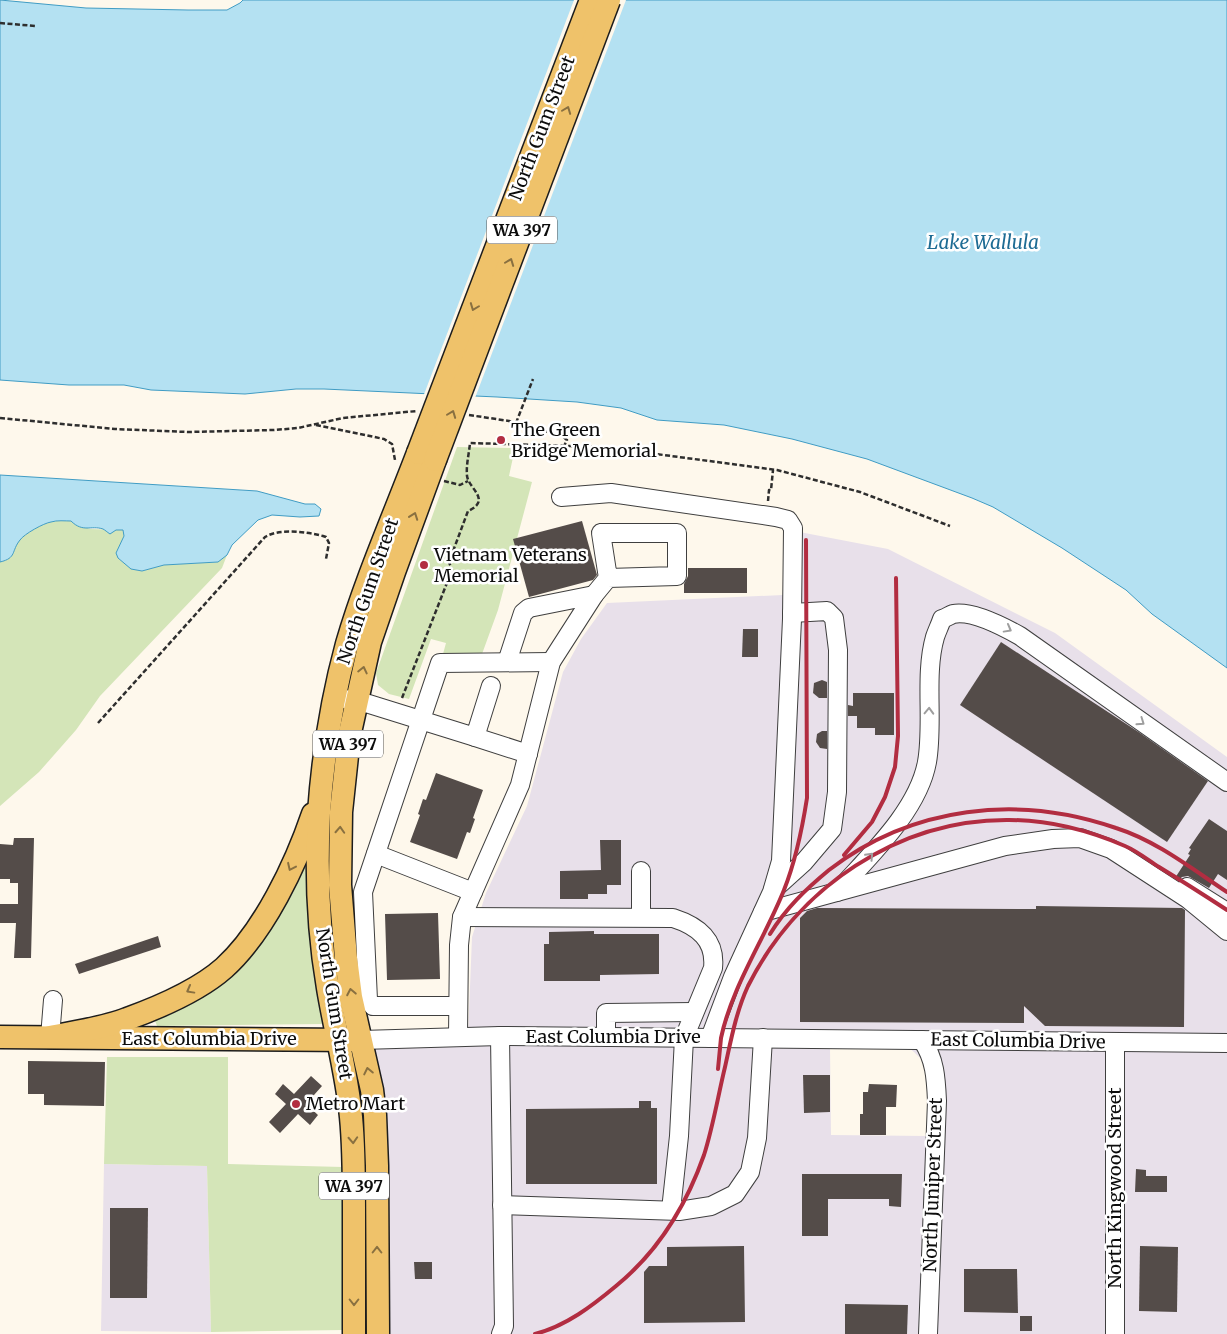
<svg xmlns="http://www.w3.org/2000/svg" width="1227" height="1334" font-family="Merriweather,serif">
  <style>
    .industrial { fill: #e8e0ea; fill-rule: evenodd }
    .green { fill: #d4e5b8 }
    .water { fill: #b4e1f2; stroke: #409cc4 }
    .pier { fill: #fef8ec }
    .building { fill: #544c49 }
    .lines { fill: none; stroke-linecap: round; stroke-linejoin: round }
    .minor-casing { stroke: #3f3f3f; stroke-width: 20 }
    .major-casing { stroke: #1d1d1d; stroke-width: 25 }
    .path { stroke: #2e2e2e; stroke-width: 2.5; stroke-dasharray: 5 2.5; stroke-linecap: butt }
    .minor { stroke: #fff; stroke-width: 18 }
    .major { stroke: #efc26a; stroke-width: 22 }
    .rail { stroke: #b22d41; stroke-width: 4 }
    .major-bridge-casing { stroke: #1d1d1d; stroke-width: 25; stroke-linecap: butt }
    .major-bridge { stroke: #efc26a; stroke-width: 22 }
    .oneway { stroke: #897040 }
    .oneway2 { stroke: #9e9e9e }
    .poi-dot { fill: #b22d41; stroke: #fff; stroke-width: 2 }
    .labels { text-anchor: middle; stroke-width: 5; stroke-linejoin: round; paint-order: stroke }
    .shield { fill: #fff; stroke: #555; stroke-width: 1 }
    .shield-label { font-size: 16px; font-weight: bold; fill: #0c0c0c }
    .street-label { font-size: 18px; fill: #0c0c0c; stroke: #fff }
    .poi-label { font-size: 18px; fill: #0c0c0c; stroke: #fff; text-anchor: start }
    .water-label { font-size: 19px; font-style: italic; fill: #1e6c94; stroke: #fff }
  </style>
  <rect width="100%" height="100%" fill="#fef8ec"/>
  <g class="industrial">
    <path d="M784,529L888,549L1055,633L1227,757V1334H368L365,1142L358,1041L468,1037L472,937L486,893L527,806L563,672L581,639L607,603L783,595ZM830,1047H908L914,1052L923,1061L927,1082L928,1114L926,1136L831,1135Z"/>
    <path d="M104,1164L207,1166L211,1332L101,1331Z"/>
  </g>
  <g class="green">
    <path d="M457,447L515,448L509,476L532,482L498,610L482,654H443L446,643L431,639L409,699L389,694L378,685L376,673Z"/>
    <path d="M71,521L90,529L123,530L124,535L118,558L132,569L142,571L164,565L218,562L227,555L222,568L100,696L76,730L39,772L0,806V562C17,558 11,550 20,539C24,534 44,523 51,522C57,520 65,521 71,521Z"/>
    <path d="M305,856L310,925L324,1024L157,1026L154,1018L206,988Z"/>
    <path d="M107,1057H228V1164L343,1167V1330L211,1332L207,1166L104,1164Z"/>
  </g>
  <g class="water">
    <path d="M0,0L86,8L188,10H227L240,3L243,0H1227V668L1152,614L1126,590L1062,548L993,507L972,498L867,459L792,439L724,425L657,420L621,408L577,402L497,397L324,389H296L245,394L151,390L124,385H69L0,380Z"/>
    <path d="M0,475L257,491L305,504H315L321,509L319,516L300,517L272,515L258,520L232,545L227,555L218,562L164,565L142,571L131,569L118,558L116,553L124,536L123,530H116L110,534C107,532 105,530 103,529C91,525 83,533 71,521C65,521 57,520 51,522C44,523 24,534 20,540C11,551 17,558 0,562Z"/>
  </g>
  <path class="pier" d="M574,0H626L475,398L423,397Z"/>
  <g class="building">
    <path d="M582,521L597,575L593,580L529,597L513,539Z"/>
    <path d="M688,568H747V593H684V584L688,576Z"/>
    <path d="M743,629H758V657H742Z"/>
    <path d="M1001,642L1140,733L1208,781L1167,842L960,705Z"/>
    <path d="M822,680L827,682V698H819L813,693L814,683Z"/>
    <path d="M853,693H894V735H875V728H857V716H848V705L853,706Z"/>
    <path d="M822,731H827V749L820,748L816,742L817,734Z"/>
    <path d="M436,773L483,790L473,818L475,819L470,833L467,832L457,859L410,842L420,815L418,814L423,799L426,800Z"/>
    <path d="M1209,819L1227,831V880L1218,874L1209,888L1188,876L1182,877L1179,880L1175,878L1190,855L1188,854L1191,849L1189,848Z"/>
    <path d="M14,838H34L31,958H14L16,923H0V904H18V883H10V879H0V844L13,845Z"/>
    <path d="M600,840H621V885H607V894H588V899H560V871L601,870Z"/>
    <path d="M1036,906L1182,908L1185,910L1184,1027L1045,1026L1024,1006V1023L800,1022V918L807,911L817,908L1036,909Z"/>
    <path d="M438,913L440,979L387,980L385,914Z"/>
    <path d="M594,931V934H659V974L600,975V981H544V944H549V932Z"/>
    <path d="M158,936L161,947L79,974L75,964Z"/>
    <path d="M28,1061L105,1062L104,1106L44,1105V1094H28Z"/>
    <path d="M803,1075H830V1112L804,1113Z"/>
    <path d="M311,1076L322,1086L306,1104L318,1115L310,1125L298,1114L280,1133L269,1122L286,1104L275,1094L283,1084L294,1094Z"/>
    <path d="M869,1084L897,1085L896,1107H886V1135H860V1114H863V1092H868Z"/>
    <path d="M639,1101H651V1108H657V1184H526V1109L639,1108Z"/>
    <path d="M1136,1169L1146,1170V1176H1167V1192H1135Z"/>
    <path d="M802,1174H902L901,1207L889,1206V1199H828V1236H802Z"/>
    <path d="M110,1208H148L147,1298H110Z"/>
    <path d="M744,1246L745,1322L644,1323V1272L649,1266H667V1247Z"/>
    <path d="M1140,1246L1178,1247L1177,1312L1139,1311Z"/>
    <path d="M414,1262H432V1279H415Z"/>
    <path d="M964,1269H1017L1018,1313L964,1312Z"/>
    <path d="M845,1304L908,1305L907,1334H845Z"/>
    <rect x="1020" y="1316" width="12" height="15"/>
  </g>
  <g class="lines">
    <g class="minor-casing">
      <g id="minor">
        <path d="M561,497L611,493L776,517L788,520L793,528L792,619L781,861L772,892L733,977L710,1038"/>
        <path d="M594,595L608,578L601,533H677V576L608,578"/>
        <path d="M345,699L369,704L475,737L491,686"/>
        <path d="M475,737L528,754"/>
        <path d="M376,854L473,892"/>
        <path d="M641,871V917"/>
        <path d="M1187,887L1227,912"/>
        <path d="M773,890L804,862L832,829L837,792L838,650L834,618L827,611L792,613"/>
        <path d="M837,892C869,856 918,811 927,762C934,723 924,675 935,637C937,631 940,625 942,619C946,618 950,615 953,614C972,610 1004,627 1020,636L1227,782"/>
        <path d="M763,912L1005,846L1053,839L1080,838L1111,849L1188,899L1227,931"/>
        <path d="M462,917L673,918C698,926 716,940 713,968L684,1038L679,1136L671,1210"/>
        <path d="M458,1006H373L368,1000L363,892L440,663L551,662"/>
        <path d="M458,1036L459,945L462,917L520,785L551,662L594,595L529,608L523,613L507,662"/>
        <path d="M500,1036L504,1326L501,1334"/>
        <path d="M50,1037L53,1000"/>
        <path d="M606,1037V1013L694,1012"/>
        <path d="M361,1040L500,1036L1227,1043"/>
        <path d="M922,1040C935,1059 936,1078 937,1101L928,1334"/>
        <path d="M502,1205L679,1211L711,1206L735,1194L750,1172L757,1138L763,1038"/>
        <path d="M1115,1334V1042"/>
      </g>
    </g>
    <g class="major-casing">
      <g id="major">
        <path d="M0,1037L352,1040"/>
        <path d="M50,1037C74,1032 105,1028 127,1019C160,1007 198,991 224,968C264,932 296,864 313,814"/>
        <path d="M354,1334C354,1292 354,1250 354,1207C354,1177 354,1147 351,1117C347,1074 335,1031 328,988C318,930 316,871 319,813C323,756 332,699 347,644C366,579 394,516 418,453"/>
        <path d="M378,1334L377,1166L375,1115L372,1090L351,997L346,958L340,885L341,812L349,737L370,642L394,572L435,460"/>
      </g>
    </g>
    <g class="path">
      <path d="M0,23L35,26"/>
      <path d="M469,415L509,421L562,436L567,440L564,446"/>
      <path d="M0,418L115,429L188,432L274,430L298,428L343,418L417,411"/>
      <path d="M516,423L533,379"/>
      <path d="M316,425L384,439L392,444L395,460"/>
      <path d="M444,481L460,485L468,481"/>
      <path d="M768,501L769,490H771L773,470"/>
      <path d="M402,698L452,570L449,562L468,511C492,500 469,489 467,476C466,465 469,454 470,443L603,447L777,470L860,492L950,526"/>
      <path d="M98,723L265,537C279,528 307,532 323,536L326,537L329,543L326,559"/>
    </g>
    <use href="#minor" class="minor"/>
    <use href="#major" class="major"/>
    <g class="rail">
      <path d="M844,855L872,822L885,797L895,767L898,736L896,578"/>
      <path d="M770,934C786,908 806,889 829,870C912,806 1018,794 1116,828C1157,841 1192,869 1227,892"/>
      <path d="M718,1069C719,1059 720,1048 721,1038C732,986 764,940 784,890C796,860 802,830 807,798L806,540"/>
      <path d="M535,1334C566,1326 592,1306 616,1286C659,1251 686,1206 704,1155C713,1127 718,1096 725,1067C731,1040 736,1012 748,986C797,888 898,819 1009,820C1048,820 1090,831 1125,846C1137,851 1148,860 1159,867C1182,881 1204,895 1227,910"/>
    </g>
    <g class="major-bridge-casing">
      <g id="major-bridge">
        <path d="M418,453L591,0"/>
        <path d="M435,460L609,0"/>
      </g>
    </g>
    <use href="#major-bridge" class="major-bridge"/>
  </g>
  <defs><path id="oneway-chevron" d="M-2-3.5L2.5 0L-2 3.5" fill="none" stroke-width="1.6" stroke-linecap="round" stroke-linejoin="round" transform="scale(1.25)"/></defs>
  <g class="oneway">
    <use href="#oneway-chevron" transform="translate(567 110) rotate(-69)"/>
    <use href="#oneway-chevron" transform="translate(510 262) rotate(-69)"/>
    <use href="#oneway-chevron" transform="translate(474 307) rotate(111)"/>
    <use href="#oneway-chevron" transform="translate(452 414) rotate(-69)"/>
    <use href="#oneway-chevron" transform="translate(414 516) rotate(-70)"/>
    <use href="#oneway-chevron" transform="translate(363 670) rotate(-77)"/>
    <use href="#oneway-chevron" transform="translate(340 830) rotate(-87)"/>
    <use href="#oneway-chevron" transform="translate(291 867) rotate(115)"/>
    <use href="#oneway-chevron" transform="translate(190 990) rotate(151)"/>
    <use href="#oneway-chevron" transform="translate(351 992) rotate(-101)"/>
    <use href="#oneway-chevron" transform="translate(368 1071) rotate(-102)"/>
    <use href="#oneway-chevron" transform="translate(353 1140) rotate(87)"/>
    <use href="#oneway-chevron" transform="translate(377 1250) rotate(-90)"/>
    <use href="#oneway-chevron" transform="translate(354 1302) rotate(90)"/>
  </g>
  <g class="oneway2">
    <use href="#oneway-chevron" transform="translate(1008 629) rotate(29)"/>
    <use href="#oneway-chevron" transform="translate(929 711) rotate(-88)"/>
    <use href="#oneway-chevron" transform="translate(1141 722) rotate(35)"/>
    <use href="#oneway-chevron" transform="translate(870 856) rotate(-47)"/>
  </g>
  <g class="poi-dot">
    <circle cx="501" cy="440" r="5"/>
    <circle cx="424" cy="565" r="5"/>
    <circle cx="296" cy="1104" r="5"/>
  </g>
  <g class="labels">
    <g class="shield">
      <rect x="487" y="216.5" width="70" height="27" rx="4"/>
      <rect x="313" y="730.5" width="70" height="27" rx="4"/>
      <rect x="319" y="1172.5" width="70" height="27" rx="4"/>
    </g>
    <g class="shield-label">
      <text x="522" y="236">WA 397</text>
      <text x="348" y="750">WA 397</text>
      <text x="354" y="1192">WA 397</text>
    </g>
    <g class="street-label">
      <text transform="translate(542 128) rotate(-69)" y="6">North Gum Street</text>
      <text transform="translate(368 591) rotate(-71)" y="6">North Gum Street</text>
      <text transform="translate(334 1004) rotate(81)" y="6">North Gum Street</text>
      <text x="613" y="1043">East Columbia Drive</text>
      <text x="209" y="1045">East Columbia Drive</text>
      <text transform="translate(1018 1041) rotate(1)" y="6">East Columbia Drive</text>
      <text transform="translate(933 1185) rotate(-88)" y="6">North Juniper Street</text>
      <text transform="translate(1115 1188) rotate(-90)" y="6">North Kingwood Street</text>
    </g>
    <g class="poi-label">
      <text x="511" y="436">The Green<tspan x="511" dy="21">Bridge Memorial</tspan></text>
      <text x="434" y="561">Vietnam Veterans<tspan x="434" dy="21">Memorial</tspan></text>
      <text x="306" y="1110">Metro Mart</text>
    </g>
    <g class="water-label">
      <text x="983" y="249">Lake Wallula</text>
    </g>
  </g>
</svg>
